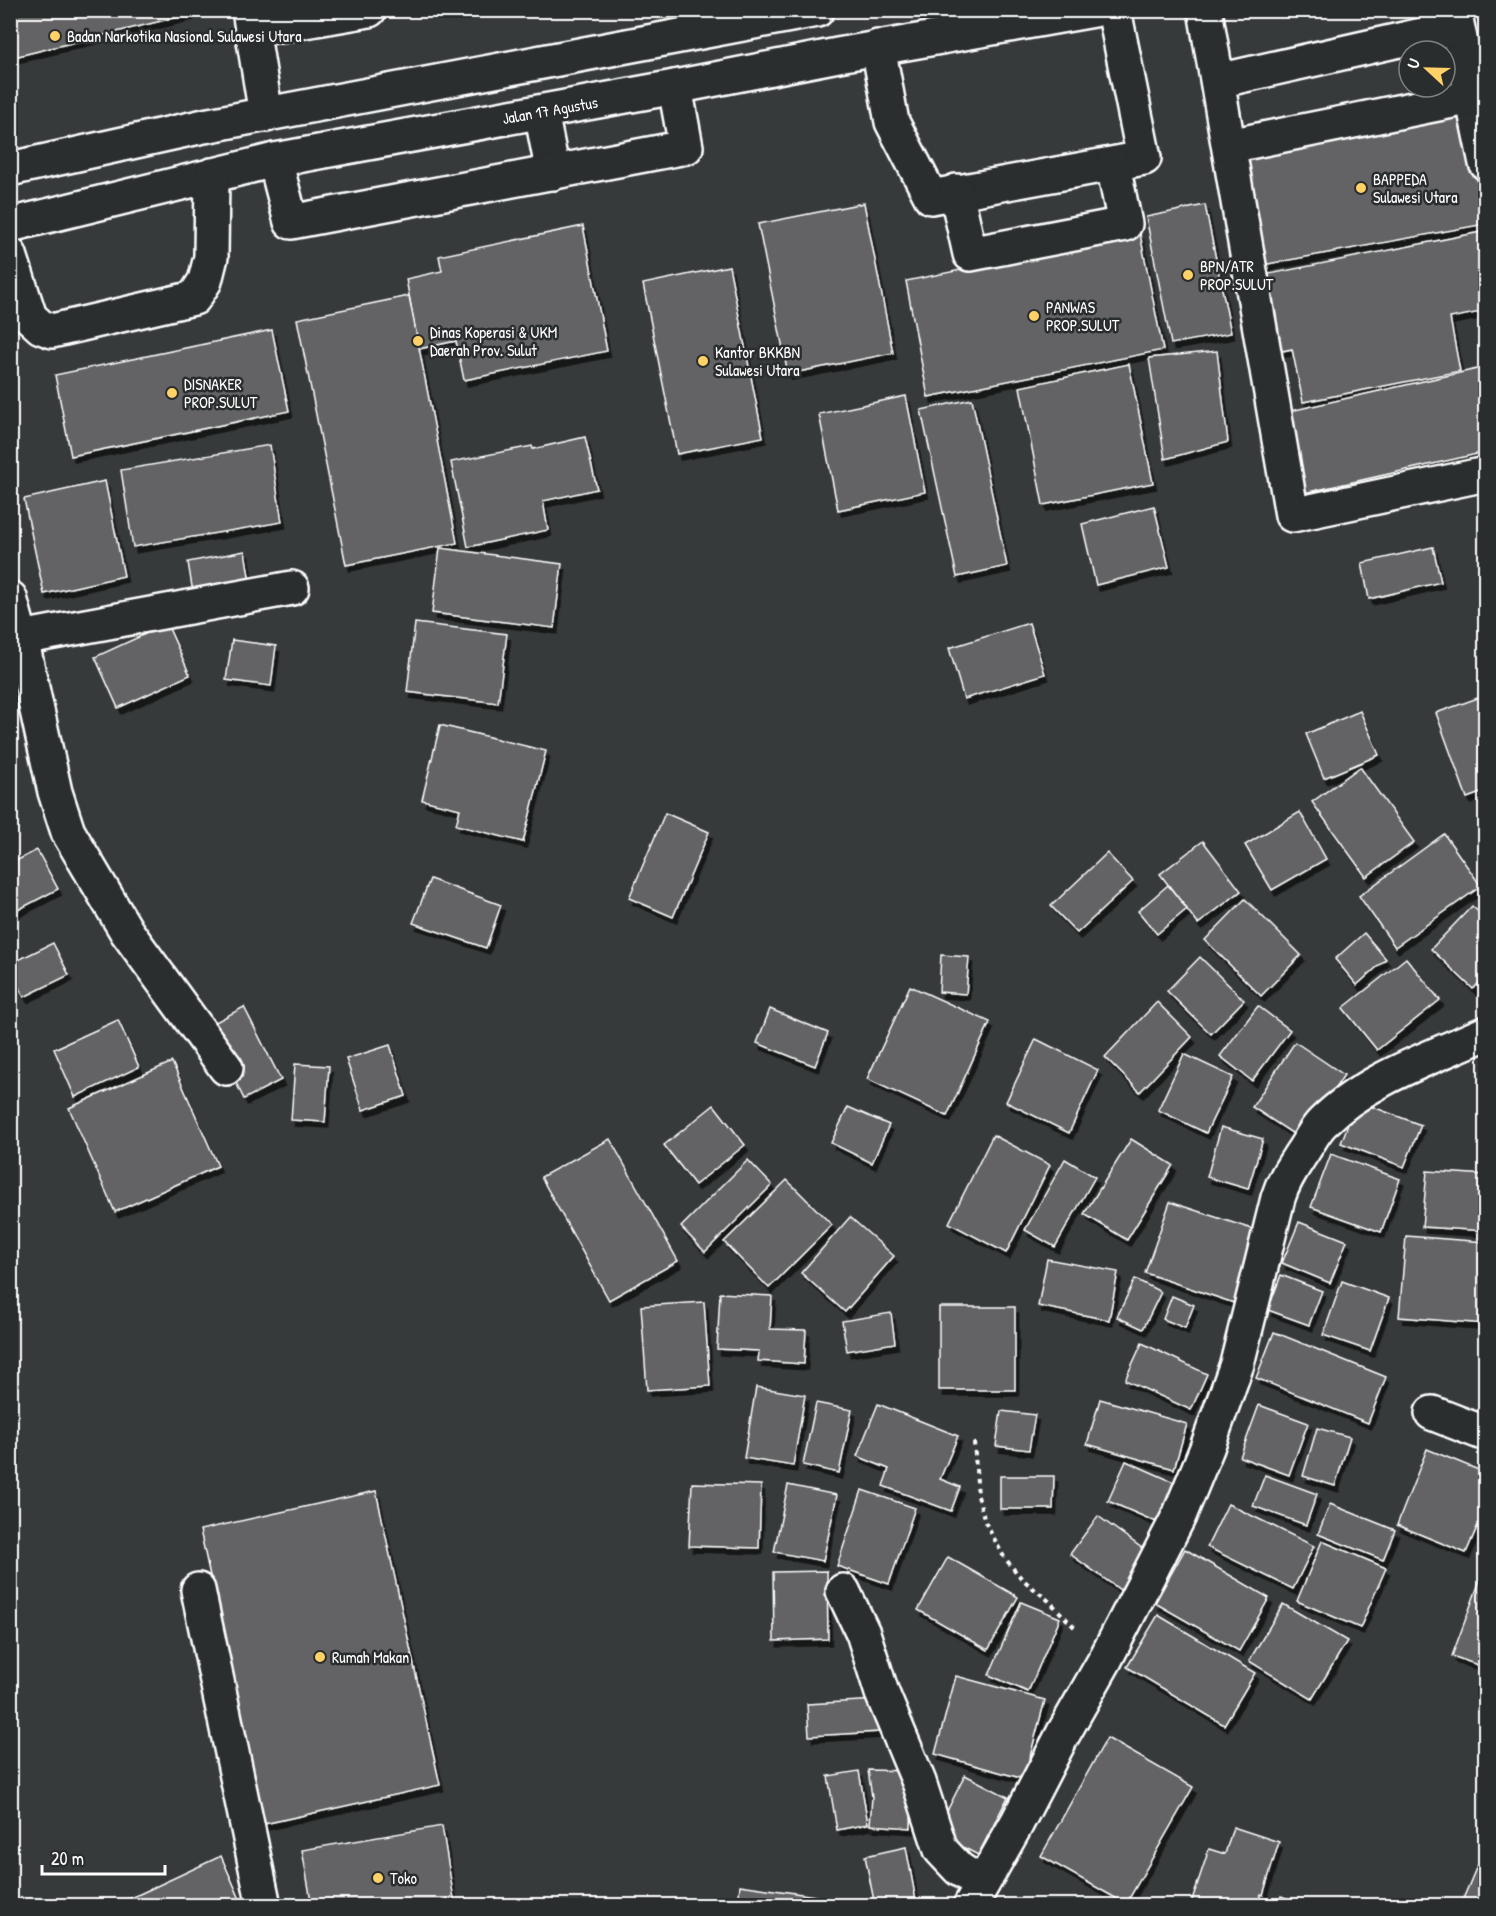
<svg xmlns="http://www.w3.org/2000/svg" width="1496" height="1916" font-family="'Patrick Hand',sans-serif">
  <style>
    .building { fill: #636465; stroke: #fff; stroke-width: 1.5; filter: url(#shadow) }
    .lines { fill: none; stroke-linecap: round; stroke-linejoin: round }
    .minor-casing { stroke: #fff; stroke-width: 38 }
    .path { stroke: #fff; stroke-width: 4; stroke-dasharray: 4.5 4.5; stroke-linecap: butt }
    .minor { stroke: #2a2d2e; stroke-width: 33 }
    .poi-dot { fill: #ffd166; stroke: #2a2d2e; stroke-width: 2 }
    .labels { text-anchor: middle; stroke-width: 5; stroke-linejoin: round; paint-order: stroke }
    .poi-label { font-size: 16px; fill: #fff; stroke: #2a2d2e; text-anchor: start }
    .street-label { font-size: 16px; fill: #fff; stroke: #2a2d2e }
  </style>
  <defs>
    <filter id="shadow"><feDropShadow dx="3.5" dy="6" stdDeviation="0" flood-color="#0009"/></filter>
  </defs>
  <rect width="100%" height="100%" fill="#373a3b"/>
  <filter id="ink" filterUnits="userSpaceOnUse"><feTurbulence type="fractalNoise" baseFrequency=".0167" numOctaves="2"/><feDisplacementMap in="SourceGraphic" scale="12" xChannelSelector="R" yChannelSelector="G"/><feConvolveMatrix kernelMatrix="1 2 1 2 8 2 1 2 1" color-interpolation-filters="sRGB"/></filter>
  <g filter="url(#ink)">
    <g class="building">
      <path d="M10,10H189L190,14L10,58Z"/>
      <path d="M1465,110L1485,224L1257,266L1237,153Z"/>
      <path d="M864,203L893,353L788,374L758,224Z"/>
      <path d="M1205,205L1231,333L1171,344L1146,217Z"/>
      <path d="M583,226L607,351L464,380L456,341L419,349L406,279L442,271L439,256Z"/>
      <path d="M1486,231V311L1450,318L1460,371L1303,402L1292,349L1273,353L1259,276Z"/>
      <path d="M1140,234L1163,350L928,397L906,281Z"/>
      <path d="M729,266L763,437L677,454L643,284Z"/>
      <path d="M409,296L457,543L346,565L297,319Z"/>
      <path d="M272,330L289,411L71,456L55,375Z"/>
      <path d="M1217,351L1228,442L1165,459L1149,358Z"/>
      <path d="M1129,364L1153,483L1043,505L1020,387Z"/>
      <path d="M1486,367V452L1295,495L1277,414Z"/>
      <path d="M906,396L925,492L838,510L819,414Z"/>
      <path d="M972,399L1007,566L957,577L921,410Z"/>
      <path d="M585,437L597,489L543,501L548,530L468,547L451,462L532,446L533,449Z"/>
      <path d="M270,445L282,522L133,547L121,470Z"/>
      <path d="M105,481L124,576L44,594L24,499Z"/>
      <path d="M1154,506L1169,567L1096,585L1082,524Z"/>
      <path d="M1433,547L1441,582L1369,599L1362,563Z"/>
      <path d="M440,548L562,564L554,628L432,613Z"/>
      <path d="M245,551L251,589L194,599L188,562Z"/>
      <path d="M415,623L507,634L498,703L407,692Z"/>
      <path d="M1029,623L1045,674L964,699L949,648Z"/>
      <path d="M167,624L190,675L118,708L95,657Z"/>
      <path d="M232,640L276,646L271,686L226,680Z"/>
      <path d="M1486,695V791L1467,798L1436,713Z"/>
      <path d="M1360,711L1379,755L1324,778L1306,734Z"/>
      <path d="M440,725L546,751L523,842L456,825L460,809L422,800Z"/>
      <path d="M1360,767L1414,842L1366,877L1312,802Z"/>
      <path d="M1300,812L1326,859L1272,890L1245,845Z"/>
      <path d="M665,813L709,832L673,917L629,898Z"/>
      <path d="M1444,834L1481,886L1395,947L1359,896Z"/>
      <path d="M1203,841L1241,891L1198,924L1160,874Z"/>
      <path d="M37,850L58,889L10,914V864Z"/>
      <path d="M1107,853L1133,881L1077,933L1051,906Z"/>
      <path d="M430,879L501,905L486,948L413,923Z"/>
      <path d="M1168,885L1187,909L1157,934L1138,911Z"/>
      <path d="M1245,899L1301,955L1261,996L1205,940Z"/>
      <path d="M1472,906L1486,919V976L1473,989L1431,949Z"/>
      <path d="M1364,933L1386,959L1357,985L1335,959Z"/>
      <path d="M53,943L69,975L24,997L10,970V964Z"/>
      <path d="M941,955L969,957L966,994L939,992Z"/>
      <path d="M1200,957L1244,1000L1211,1034L1167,991Z"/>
      <path d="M1406,958L1440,1000L1377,1050L1343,1008Z"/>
      <path d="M910,986L990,1022L947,1116L867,1079Z"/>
      <path d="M1157,1002L1192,1037L1140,1092L1105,1057Z"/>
      <path d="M1258,1006L1290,1030L1252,1081L1220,1056Z"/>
      <path d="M244,1007L281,1080L244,1099L208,1026Z"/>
      <path d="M770,1009L828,1033L815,1066L757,1043Z"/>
      <path d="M118,1020L139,1067L75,1097L54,1049Z"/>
      <path d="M1036,1039L1098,1070L1069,1133L1006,1102Z"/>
      <path d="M1295,1042L1344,1075L1301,1139L1252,1107Z"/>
      <path d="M390,1045L406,1096L363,1110L346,1059Z"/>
      <path d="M1184,1054L1233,1077L1206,1133L1158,1110Z"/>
      <path d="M172,1062L218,1166L115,1212L69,1108Z"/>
      <path d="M295,1064L329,1066L325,1122L291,1120Z"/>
      <path d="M1357,1101L1421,1125L1404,1167L1341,1143Z"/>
      <path d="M714,1105L745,1145L695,1185L664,1145Z"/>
      <path d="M848,1107L889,1125L872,1163L831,1143Z"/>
      <path d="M1221,1127L1263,1139L1248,1189L1207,1177Z"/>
      <path d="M993,1135L1050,1165L1006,1253L949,1223Z"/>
      <path d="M610,1139L678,1261L609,1300L541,1177Z"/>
      <path d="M1131,1139L1173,1165L1127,1240L1084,1214Z"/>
      <path d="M1331,1154L1400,1179L1381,1232L1311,1207Z"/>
      <path d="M1065,1159L1095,1177L1055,1247L1025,1230Z"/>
      <path d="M748,1160L772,1185L705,1252L681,1227Z"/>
      <path d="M1427,1171L1486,1175V1231L1422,1227Z"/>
      <path d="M787,1180L832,1225L769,1288L724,1242Z"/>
      <path d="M1170,1202L1258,1231L1234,1303L1145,1273Z"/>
      <path d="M850,1217L894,1256L845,1312L801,1273Z"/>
      <path d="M1299,1222L1347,1241L1330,1283L1282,1263Z"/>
      <path d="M1406,1236L1486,1242V1324L1399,1317Z"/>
      <path d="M1047,1259L1118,1272L1109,1320L1038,1306Z"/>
      <path d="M1281,1275L1322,1291L1309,1325L1268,1310Z"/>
      <path d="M1135,1279L1161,1292L1143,1329L1117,1317Z"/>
      <path d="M1342,1281L1389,1298L1370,1351L1323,1335Z"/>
      <path d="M720,1293L772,1296L770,1329L806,1330L804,1364L758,1361L759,1351L717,1349Z"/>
      <path d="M1172,1296L1194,1305L1185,1328L1163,1319Z"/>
      <path d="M704,1302L710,1386L647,1390L641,1306Z"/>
      <rect x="939" y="1307" width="76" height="83"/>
      <path d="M891,1313L895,1343L847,1351L842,1321Z"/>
      <path d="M1274,1332L1386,1377L1368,1423L1256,1378Z"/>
      <path d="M1142,1343L1207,1374L1191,1410L1125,1380Z"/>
      <path d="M756,1387L805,1395L793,1466L744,1458Z"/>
      <path d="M1100,1399L1187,1424L1174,1469L1087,1444Z"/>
      <path d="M816,1403L852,1410L839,1473L803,1465Z"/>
      <path d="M878,1404L958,1436L940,1479L960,1487L951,1511L883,1486L889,1469L857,1456Z"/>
      <path d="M1259,1405L1308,1423L1289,1475L1240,1457Z"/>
      <path d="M1001,1411L1035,1415L1029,1450L996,1446Z"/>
      <path d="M1317,1428L1350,1437L1335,1486L1303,1476Z"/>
      <path d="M1427,1449L1486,1473V1506L1466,1553L1397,1525Z"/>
      <path d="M1126,1461L1178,1484L1161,1524L1108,1501Z"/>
      <path d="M1265,1475L1317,1494L1306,1525L1253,1506Z"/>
      <path d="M1000,1476H1054L1053,1509H1000Z"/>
      <path d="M692,1483L761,1485L759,1548L689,1546Z"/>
      <path d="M788,1485L837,1495L823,1561L774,1552Z"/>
      <path d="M862,1490L915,1508L889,1584L837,1566Z"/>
      <path d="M376,1491L440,1785L264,1824L200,1530Z"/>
      <path d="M1228,1504L1314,1546L1293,1589L1207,1547Z"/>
      <path d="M1330,1504L1395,1530L1383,1560L1318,1534Z"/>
      <path d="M1098,1516L1150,1554L1123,1592L1070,1554Z"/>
      <path d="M1322,1541L1386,1568L1360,1628L1297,1601Z"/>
      <path d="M1185,1549L1269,1598L1239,1651L1155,1603Z"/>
      <path d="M948,1557L1018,1597L988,1650L918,1610Z"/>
      <path d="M1486,1564V1668L1452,1656Z"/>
      <path d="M827,1571L828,1639L774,1641L773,1572Z"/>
      <path d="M1021,1602L1060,1618L1028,1692L989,1675Z"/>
      <path d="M1283,1604L1347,1641L1312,1699L1249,1661Z"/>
      <path d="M1158,1615L1255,1673L1224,1725L1127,1667Z"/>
      <path d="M956,1676L1045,1700L1024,1779L935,1754Z"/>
      <path d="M878,1700L880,1732L809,1736L807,1704Z"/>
      <path d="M1107,1738L1193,1787L1126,1904L1041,1856Z"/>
      <path d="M868,1770L912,1771L911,1828L870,1825L872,1797Z"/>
      <path d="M859,1771L868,1824L837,1830L828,1776Z"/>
      <path d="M965,1775L1008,1797L978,1855L936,1833Z"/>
      <path d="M442,1826L455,1906H312L302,1850Z"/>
      <path d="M1233,1827L1279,1842L1263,1895L1261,1894L1257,1906H1190L1209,1849L1225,1854Z"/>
      <path d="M906,1847L917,1906H875L865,1856Z"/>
      <path d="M221,1856L243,1906H114Z"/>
      <path d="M1477,1866L1486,1869V1906H1460Z"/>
      <path d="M740,1885L815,1896L813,1906H738Z"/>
      <path d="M1281,1896L1308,1906H1278Z"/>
    </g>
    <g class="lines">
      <g class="minor-casing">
        <g id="minor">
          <path d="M249,10L266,115"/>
          <path d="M1205,10L1292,515L1486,474"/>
          <path d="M1454,10L1486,163"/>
          <path d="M252,30L369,10"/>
          <path d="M878,47L892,122L931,197L1144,158L1114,10"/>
          <path d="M1218,81L1457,27"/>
          <path d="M541,112L553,173"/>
          <path d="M1229,146L1472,97"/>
          <path d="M275,160L291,222L686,147L675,87"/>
          <path d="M10,169L204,126L817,10"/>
          <path d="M956,191L970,254L1125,224L1113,165"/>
          <path d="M10,225L275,160L675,87L838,55L1094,10"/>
          <path d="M10,255L30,317L41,327L52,331L194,298L205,281L211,257L212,175"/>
          <path d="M10,598L21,638L55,792L68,832L127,932L226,1068"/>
          <path d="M21,638L292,588"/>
          <path d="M1432,1413L1486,1434"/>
          <path d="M198,1590L264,1906"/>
          <path d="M843,1591L863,1633L882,1693L919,1782L941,1850L959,1869L982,1884"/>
          <path d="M970,1906L1017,1823L1063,1734L1105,1660L1179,1516L1207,1448L1237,1364L1278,1198C1283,1181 1292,1168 1301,1154C1308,1144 1314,1131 1322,1123C1365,1079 1431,1058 1486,1033"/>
        </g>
      </g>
      <path class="path" d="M974,1442L978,1496L985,1522L1004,1557L1022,1579L1049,1601L1077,1630"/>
      <use href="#minor" class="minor"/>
    </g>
  </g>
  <g class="poi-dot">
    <circle cx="55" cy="36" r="6"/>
    <circle cx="1361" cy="188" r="6"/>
    <circle cx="1188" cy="275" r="6"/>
    <circle cx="1034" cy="316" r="6"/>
    <circle cx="418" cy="341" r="6"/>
    <circle cx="703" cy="361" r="6"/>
    <circle cx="172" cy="393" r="6"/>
    <circle cx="320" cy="1657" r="6"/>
    <circle cx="378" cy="1878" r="6"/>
  </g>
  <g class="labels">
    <g class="poi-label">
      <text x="67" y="42">Badan Narkotika Nasional Sulawesi Utara</text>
      <text x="1373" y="185">BAPPEDA<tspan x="1373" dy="18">Sulawesi Utara</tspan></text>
      <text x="1200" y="272">BPN/ATR<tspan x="1200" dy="18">PROP.SULUT</tspan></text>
      <text x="1046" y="313">PANWAS<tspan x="1046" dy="18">PROP.SULUT</tspan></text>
      <text x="430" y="338">Dinas Koperasi &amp; UKM<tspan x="430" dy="18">Daerah Prov. Sulut</tspan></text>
      <text x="715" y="358">Kantor BKKBN<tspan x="715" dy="18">Sulawesi Utara</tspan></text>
      <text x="184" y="390">DISNAKER<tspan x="184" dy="18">PROP.SULUT</tspan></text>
      <text x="332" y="1663">Rumah Makan</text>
      <text x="390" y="1884">Toko</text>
    </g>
    <g class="street-label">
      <text transform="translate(550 110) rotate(-10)" y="6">Jalan 17 Agustus</text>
    </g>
  </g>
  <rect width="1496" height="1916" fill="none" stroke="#2a2d2e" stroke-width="36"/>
  <rect x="18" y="18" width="1460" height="1880" fill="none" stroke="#fff" stroke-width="2" filter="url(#ink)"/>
  <g transform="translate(1427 69) rotate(292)"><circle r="28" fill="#2a2d2e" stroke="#7f8182" stroke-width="1.5"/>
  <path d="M0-4.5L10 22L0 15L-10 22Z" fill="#ffd166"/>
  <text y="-9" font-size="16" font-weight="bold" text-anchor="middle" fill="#ffffff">U</text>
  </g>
  <path d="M42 1865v9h123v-9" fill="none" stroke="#ffffff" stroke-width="3"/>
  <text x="51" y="1865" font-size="18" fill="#ffffff" stroke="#2a2d2e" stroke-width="4.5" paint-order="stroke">20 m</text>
</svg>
